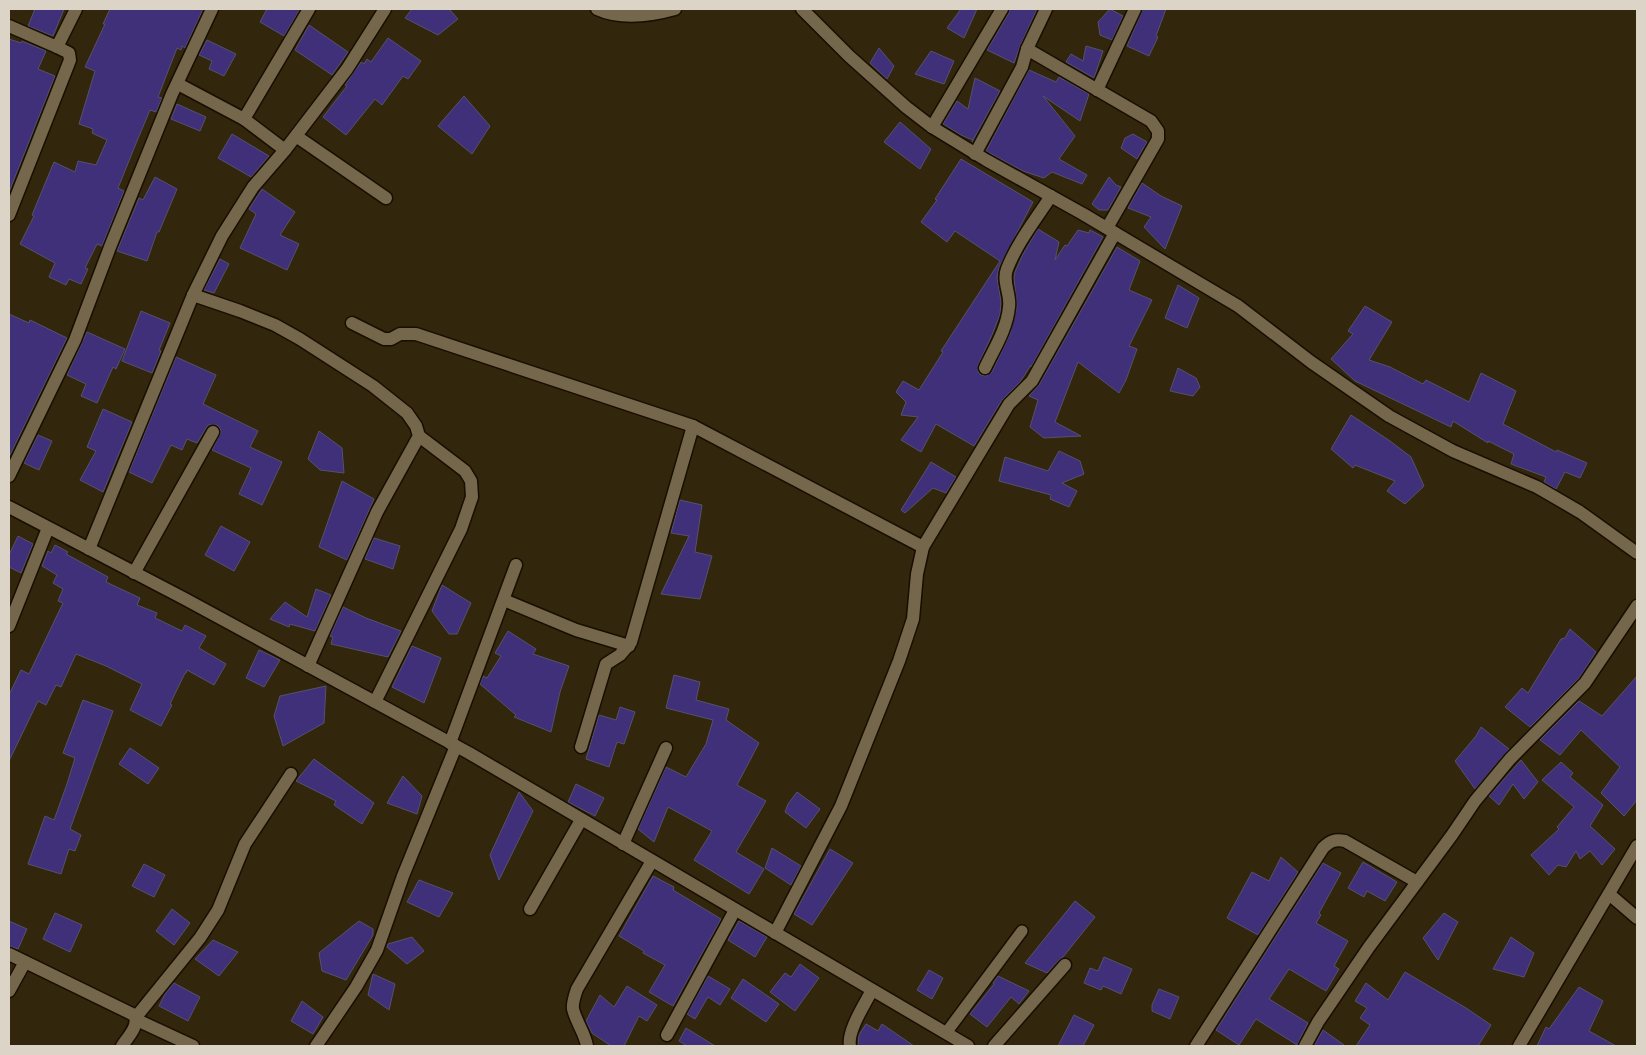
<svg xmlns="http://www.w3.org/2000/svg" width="1646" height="1055" font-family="Arial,sans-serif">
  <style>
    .building { fill: #402f79; stroke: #55526c }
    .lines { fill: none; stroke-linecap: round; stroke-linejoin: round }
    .service-casing { stroke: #190f00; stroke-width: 14 }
    .minor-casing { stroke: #190f00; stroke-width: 15 }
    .service { stroke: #74674c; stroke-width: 11 }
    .minor { stroke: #74674c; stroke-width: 12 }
  </style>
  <rect width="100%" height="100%" fill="#32260d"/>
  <g class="building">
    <path d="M35,9H64L53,36L28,26Z"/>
    <path d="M110,9H203L185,48L182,46L181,50L177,48L158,97L162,98L156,112L150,110L137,141L118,188L124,191L102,246L97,244L85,268L88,269L81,284L69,279L66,285L49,277L55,263L20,244L34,216L32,215L54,162L75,172L78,161L96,165L107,140L92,133L93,129L79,124L95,71L85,67L105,24H103Z"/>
    <path d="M267,9H300L284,36L260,22Z"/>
    <path d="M412,9H449L458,19L438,35L405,18Z"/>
    <path d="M961,9H977L964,38L947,28Z"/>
    <path d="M1010,9H1037L1020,46L1014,63L987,50L1009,13Z"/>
    <path d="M1110,9L1123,16L1112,40L1100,35L1098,22Z"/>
    <path d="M1143,9H1166L1156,36L1158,37L1149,56L1127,46Z"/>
    <path d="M309,25L348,52L332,75L295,50Z"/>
    <path d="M388,38L421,61L408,79L403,76L382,105L375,99L346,135L323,117L347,86L345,85L361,62L364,64L367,59L371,62Z"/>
    <path d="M9,39L21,43L22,41L46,51L38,69L55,76L9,192Z"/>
    <path d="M207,40L236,54L224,76L209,69L212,61L199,55Z"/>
    <path d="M1086,46L1103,51L1094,78L1066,62L1071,54L1083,61Z"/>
    <path d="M879,48L894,66L887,79L870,63Z"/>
    <path d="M931,51L954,61L944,84L915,74Z"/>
    <path d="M1029,70L1056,82L1059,77L1089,94L1080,121L1043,96L1075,136L1059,159L1087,175L1082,184L1052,172L1044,178L1023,171L986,151Z"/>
    <path d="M975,78L1000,91L972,142L973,140L961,135L943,124L957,101L968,109Z"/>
    <path d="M464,96L490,126L472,154L438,126Z"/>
    <path d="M177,104L206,117L200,131L171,119Z"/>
    <path d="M900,122L931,149L920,169L884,142Z"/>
    <path d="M232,134L269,156L251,177L218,158Z"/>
    <path d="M1133,134L1147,142L1137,159L1121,148L1125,138Z"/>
    <path d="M961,159L1033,202L999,267L997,278L1001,302L1000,314L992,335L978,365V372L981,375L986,376L992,372L1010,334L1017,307L1014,278L1015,272L1023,254L1038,229L1059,242L1055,260L1065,245L1067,246L1078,230L1089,233L1090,230L1103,237L1031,367V365L1020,382L1002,400L974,446L936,424L921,452L901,440L918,417L901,415L906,402L896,392L903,381L919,390L943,352L941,351L1000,261L955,231L947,242L921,222L937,200L935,199Z"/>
    <path d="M155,177L177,189L159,232H157L147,261L117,251L139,198L143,200Z"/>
    <path d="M1109,177L1116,185L1121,187L1108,210H1099L1092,204Z"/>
    <path d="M1142,183L1161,196L1182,206L1165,249L1144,227L1151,217L1128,208Z"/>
    <path d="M262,189L295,212L280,235L299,244L287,270L240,248L256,214L249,209Z"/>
    <path d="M1117,247L1140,261L1129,290L1152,300L1129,346L1137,349L1126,380L1119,393L1078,362L1055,422L1081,436L1044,438L1030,427L1038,400L1029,396L1039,385Z"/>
    <path d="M220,259L229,264L214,293L204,290Z"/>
    <path d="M1178,285L1199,298L1187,328L1165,318Z"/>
    <path d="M1365,306L1392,322L1369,360L1390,367L1423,384L1426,380L1469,402L1481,373L1516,391L1503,424L1556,452L1557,450L1587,463L1580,478L1565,472L1556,489L1544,482L1546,477L1511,464L1514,454L1488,441V443L1453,421L1451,427L1355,381L1331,359L1353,334L1348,331Z"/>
    <path d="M141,311L170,323L159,350L161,351L152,373L122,361Z"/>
    <path d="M9,314L29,323L30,320L67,338L9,457Z"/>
    <path d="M87,332L125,349L116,369L113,367L97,403L81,396L86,384L67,375Z"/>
    <path d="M176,357L216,375L203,404L258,431L250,447L282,462L262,505L239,494L251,468L212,450L221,432L220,428L217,425H208L197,443L187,439L182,450L171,445L152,483L129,472Z"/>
    <path d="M1178,368L1196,378L1200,387L1193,396L1170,391Z"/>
    <path d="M103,409L132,422L103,492L80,480L96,451L87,447Z"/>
    <path d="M1351,415L1390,441L1411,457L1424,486L1405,504L1387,491L1395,481L1355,465L1353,468L1331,449Z"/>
    <path d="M319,431L342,448L344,473L320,470L308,459Z"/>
    <path d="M38,435L52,441L39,470L24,463Z"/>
    <path d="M1059,451L1080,461L1084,474L1062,483L1077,491L1069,507L1050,499L1051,495L999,481L1005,457L1048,471Z"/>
    <path d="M931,462L956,477L946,493L933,488L905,513L901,510Z"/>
    <path d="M342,481L374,499L347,560L319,547Z"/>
    <path d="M680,500L702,505L695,552L712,556L700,599L661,594L689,536L671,533Z"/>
    <path d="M221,526L250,542L234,571L205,555Z"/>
    <path d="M18,536L33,544L21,573L9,567V555Z"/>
    <path d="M374,538L400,546L393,569L365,559Z"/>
    <path d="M55,545L68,552L66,554L108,577L106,582L140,598L137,605L157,613L155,618L182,631L185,625L206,636L199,648L226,664L214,685L187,670L186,673H185L170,704L172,705L161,726L130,710L142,684L106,666L76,654L61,687L56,685L46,705L38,701L9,761V695L21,670L29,674L63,603L58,601L63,589L53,583L57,575L42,566L48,551L51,553Z"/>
    <path d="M442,585L471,603L457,634H449L432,611Z"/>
    <path d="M316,589L331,595L315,631L290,624L289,627L270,619L285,602L307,617Z"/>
    <path d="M343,607L366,618L401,631L388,657L331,644L333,637L330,636Z"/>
    <path d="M1570,629L1596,652L1579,678L1530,727L1505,707L1522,688L1528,693L1561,639L1565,638Z"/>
    <path d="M508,631L536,649L533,654L569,666L560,692L551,732L514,717L516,715L480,684L483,676L487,678L501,656L495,653Z"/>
    <path d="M412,646L441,658L424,703L392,687Z"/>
    <path d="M259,650L280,660L264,687L246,678Z"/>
    <path d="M674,675L700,682L696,700L729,709L726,720L759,743L737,785L766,801L736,852L764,869L749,894L694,860L712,831L668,807L654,842L638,829L666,767L686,777L706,744L713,720L666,708Z"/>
    <path d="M1637,676V800L1624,816L1601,793L1620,767L1581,730L1560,755L1540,740L1579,701L1602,716Z"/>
    <path d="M326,686L324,723L283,746L274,716L280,696Z"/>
    <path d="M83,700L113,711L70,829L81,835L75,851L69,849L61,874L28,864L45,816L54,820L67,784L75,758L63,753Z"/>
    <path d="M620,707L635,712L624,744L617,742L609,767L586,759L599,715L616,720Z"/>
    <path d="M1481,727L1509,749L1475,789L1455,761L1476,736Z"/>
    <path d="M130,748L159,768L148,784L119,764Z"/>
    <path d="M314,759L374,803L362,824L334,805L336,801L296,781Z"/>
    <path d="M1521,760L1538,782L1524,799L1513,784L1499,805L1489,796Z"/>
    <path d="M1561,762L1573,773L1570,777L1603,805L1590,826L1615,849L1602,865L1590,851L1580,859L1576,851L1566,867L1558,865L1549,875L1531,855L1559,829L1557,827L1574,807L1542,780Z"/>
    <path d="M403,776L422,796L417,814L387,803Z"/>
    <path d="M576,784L604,798L595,816L568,802Z"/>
    <path d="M519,792L533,811L499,880L490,855Z"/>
    <path d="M797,792L820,809L806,828L785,812L788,804Z"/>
    <path d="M772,848L801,866L791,885L765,868Z"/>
    <path d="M830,849L853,863L812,925L794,914Z"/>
    <path d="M1281,857L1298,872L1258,935L1227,918L1252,872L1269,881Z"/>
    <path d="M1363,862L1397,882L1385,901L1367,891L1364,897L1348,888Z"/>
    <path d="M1323,863L1341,873L1319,913L1321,915L1316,923L1348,941L1334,966L1339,969L1326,991L1289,969L1269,999L1308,1023L1297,1045L1256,1019L1239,1045L1216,1030Z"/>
    <path d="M144,864L165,875L154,897L132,886Z"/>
    <path d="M653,876L674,887L673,890L721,919L673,1006L649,992L665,965L643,953L644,951L619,936Z"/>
    <path d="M419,880L453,893L439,917L407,902Z"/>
    <path d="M1075,901L1095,917L1063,957L1059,960L1047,973L1025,963Z"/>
    <path d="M172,909L190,923L174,945L156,931Z"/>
    <path d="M55,913L82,925L70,952L43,939Z"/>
    <path d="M1444,913L1458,922L1438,960L1423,938Z"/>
    <path d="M9,921L27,929L18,949L9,946Z"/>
    <path d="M359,921L373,929V935L346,980L322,971L319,953Z"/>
    <path d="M739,921L767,937L755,957L728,940Z"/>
    <path d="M412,937L424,951L407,964L387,947L388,944Z"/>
    <path d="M1511,937L1534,953L1524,977L1493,969Z"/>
    <path d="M213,940L238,952L219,976L195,959Z"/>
    <path d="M1104,957L1132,969L1121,994L1103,986L1101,990L1084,983L1090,968L1098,971Z"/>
    <path d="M800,964L819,978L795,1011L770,992L785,973L791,977Z"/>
    <path d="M929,970L943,978L932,999L917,990Z"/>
    <path d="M1405,972L1466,1008L1491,1025L1478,1046H1356L1370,1025L1360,1018L1367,1008L1355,1001L1366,983L1388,1000Z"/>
    <path d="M373,974L395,984L389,1010L368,995Z"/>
    <path d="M708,976L730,989L720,1005L708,997L695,1019L687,1014Z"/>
    <path d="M998,976L1029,991L1019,1004L1011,997L987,1027L970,1014L994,984L993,983Z"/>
    <path d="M743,979L779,1004L766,1022L731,998Z"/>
    <path d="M174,983L200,997L188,1021L159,1006L165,994Z"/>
    <path d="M627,986L657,1005L647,1021L639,1016L624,1046H611L592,1033L586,1021L600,995L614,1007Z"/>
    <path d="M1579,987L1603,1001L1589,1031L1616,1046H1537L1546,1027L1549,1029Z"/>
    <path d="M1159,989L1179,997L1170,1019L1152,1011V1005Z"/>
    <path d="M302,1001L323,1017L313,1034L291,1021Z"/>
    <path d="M1074,1015L1094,1025L1083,1046H1058Z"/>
    <path d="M866,1024L878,1031L882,1024L914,1046H858L859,1035Z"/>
    <path d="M686,1028L715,1046H687L679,1041Z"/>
    <path d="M1323,1030L1344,1045L1345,1046H1314Z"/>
  </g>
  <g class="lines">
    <g class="service-casing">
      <path id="service" d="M946,1033L1022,931"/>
    </g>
    <g class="minor-casing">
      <g id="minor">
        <path d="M597,9C621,20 650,16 675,9"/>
        <path d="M802,9L849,56L906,107L932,127L986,160L1083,214L1238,306L1311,362L1389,416L1453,451L1537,487L1580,512L1637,553"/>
        <path d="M9,26L57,47"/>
        <path d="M1027,49L1151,121L1158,131V139L1107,228"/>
        <path d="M178,84L244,119L285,150"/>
        <path d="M1097,90L1135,9"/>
        <path d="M244,119L309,9"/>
        <path d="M932,127L1002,9"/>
        <path d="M296,136L386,198"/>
        <path d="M975,154L1022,67L1027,49L1046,9"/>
        <path d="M9,215L70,60L69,53L57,47L76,9"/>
        <path d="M193,295L240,311L275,325L300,339L373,386L407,413L416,426L419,436L377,512L308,666"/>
        <path d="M352,323L384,339H391L400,334H416L693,426L923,547"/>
        <path d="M985,368C994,349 1007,329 1009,307C1011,294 1002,282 1007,269C1017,243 1036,219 1051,196"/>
        <path d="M9,476L75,340L110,247L172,94L212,9"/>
        <path d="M9,507L185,599L469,753L968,1046"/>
        <path d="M89,549L193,295L222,236L253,187L285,150L347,69L385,9"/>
        <path d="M134,573L213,432"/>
        <path d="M504,600L576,630L629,646"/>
        <path d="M9,626L48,528"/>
        <path d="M375,702L461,529L472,497L471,481L465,471L419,436"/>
        <path d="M450,743L516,565"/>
        <path d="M581,747L606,664L620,655L631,642L693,426"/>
        <path d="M623,844L666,748"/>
        <path d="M1609,894L1637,918"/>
        <path d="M530,909L581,820"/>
        <path d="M775,933L841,806L899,661L913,619L917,574L923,547L1009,404L1032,381L1115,233"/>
        <path d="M9,954L134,1015C140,1025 128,1037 122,1046"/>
        <path d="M9,991L25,962"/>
        <path d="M136,1017L200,938L218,910L245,844L291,774"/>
        <path d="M137,1020L193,1046"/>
        <path d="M667,1035L735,910"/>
        <path d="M316,1046L356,987L377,950L403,876L456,746"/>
        <path d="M587,1046C585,1033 576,1022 573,1009C572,1003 575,995 577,989L652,861"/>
        <path d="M850,1046C847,1031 865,1004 872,990"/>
        <path d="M994,1046L1065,965"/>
        <path d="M1196,1046L1323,848C1330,841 1335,839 1345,841L1417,882"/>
        <path d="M1305,1046L1318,1022L1369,947L1452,835L1475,801L1510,759L1585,683L1637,606"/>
        <path d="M1519,1046L1637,846"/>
      </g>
    </g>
    <use href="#service" class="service"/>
    <use href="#minor" class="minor"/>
  </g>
  <rect width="1646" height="1055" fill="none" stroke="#dcd5c7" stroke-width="20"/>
</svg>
